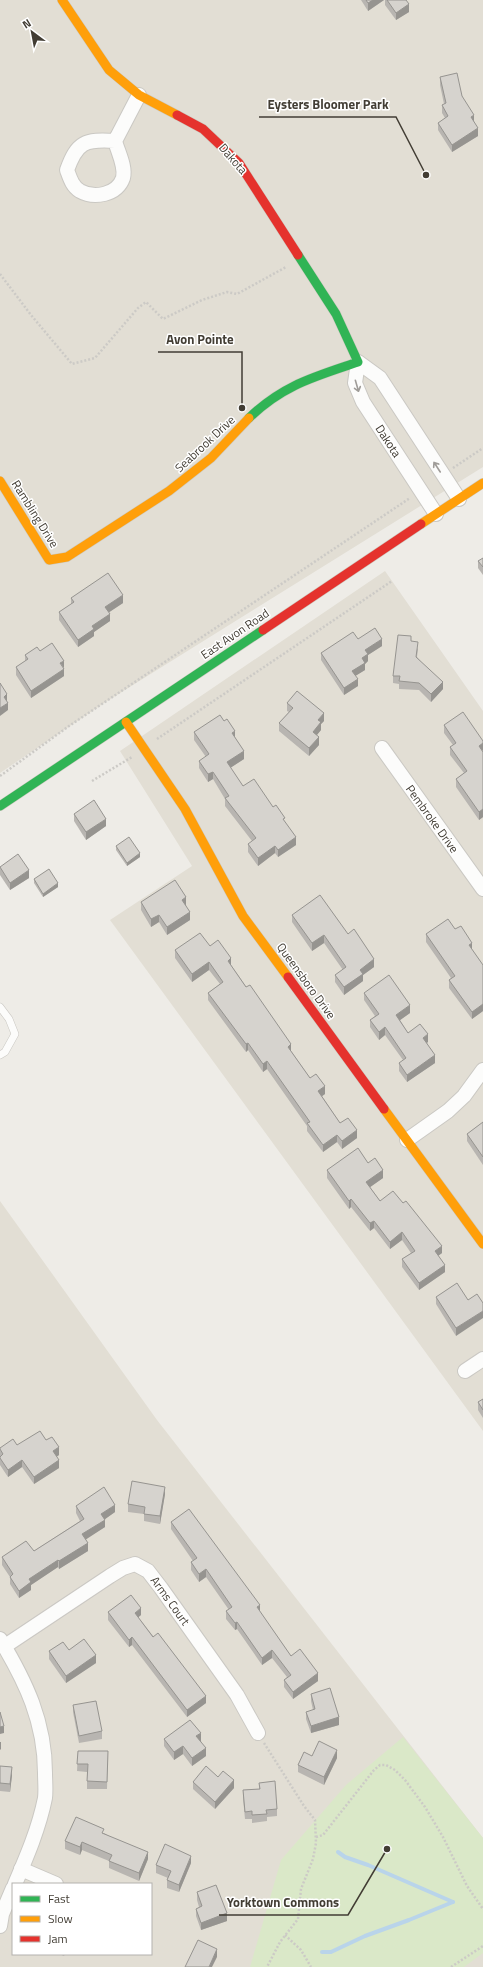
<svg xmlns="http://www.w3.org/2000/svg" width="483" height="1967" font-family="'Titillium Web',sans-serif">
	<style>
		.residential { fill: #e2ded4; fill-rule: evenodd }
		.green { fill: #dae8c8 }
		.lines { fill: none; stroke-linecap: round; stroke-linejoin: round }
		.stream { stroke: #b9d4ea; stroke-width: 4 }
		.lane-casing { stroke: #cac8c3; stroke-width: 8 }
		.street-casing { stroke: #cac8c3; stroke-width: 16 }
		.fast-casing { stroke: #ccc9bf; stroke-width: 10 }
		.slow-casing { stroke: #ccc9bf; stroke-width: 10 }
		.jam-casing { stroke: #ccc9bf; stroke-width: 10 }
		.path { stroke: #cccac6; stroke-width: 2.5; stroke-dasharray: 2 2; stroke-linecap: butt }
		.lane { stroke: #fcfcfb; stroke-width: 7 }
		.street { stroke: #fcfcfb; stroke-width: 14 }
		.fast { stroke: #30b455; stroke-width: 9 }
		.slow { stroke: #ff9f0a; stroke-width: 9 }
		.jam { stroke: #e5322d; stroke-width: 9 }
		.wall { fill: #b8b5b1 }
		.shaded-wall { fill: #969490 }
		.building { fill: #d6d3ce; stroke: #969490 }
		.oneway { stroke: #9f9c98 }
		.labels { text-anchor: middle; stroke-width: 3; stroke-linejoin: round; paint-order: stroke }
		.street-label { font-size: 12px; fill: #423d34; stroke: #fff }
		.leader { fill: none; stroke: #423d34; stroke-width: 1.5 }
		.callout-dot { fill: #423d34; stroke: #fff; stroke-width: 1.5 }
		.callout-label { font-size: 13px; text-anchor: middle; font-weight: bold; fill: #423d34; stroke: #fff; stroke-width: 3; stroke-linejoin: round; paint-order: stroke }
	</style>
	<rect width="100%" height="100%" fill="#eeece7"/>
	<g class="residential">
		<path d="M0,0h483v467l-379,236 -104,70z"/>
		<path d="M385,571l98,140v720l-373,-511 82,-54 -72,-115z"/>
		<path d="M0,1201l157,219 326,418v129h-483zM13,1884h138v70h-138z"/>
	</g>
	<path class="green" d="M403,1737l80,101v115l-19,14h-214l31,-107 65,-75z"/>
	<g class="lines">
		<g class="stream">
			<path d="M338,1852l7,5 23,8 85,37"/>
			<path d="M322,1952h9l34,-16 44,-16 44,-18"/>
		</g>
		<g class="lane-casing">
			<path id="lane" d="M0,1007l9,12 6,15 -10,18 -5,3"/>
		</g>
		<g class="street-casing">
			<g id="street">
				<path d="M115,141c3,11 11,26 8,37 -6,17 -29,21 -43,13 -8,-5 -10,-13 -13,-21 10,-28 18,-31 48,-29l24,-46"/>
				<path d="M436,514l-73,-112 -8,-19 3,-21 22,16 79,121"/>
				<path d="M382,748l101,141"/>
				<path d="M407,1140l41,-29 16,-15 19,-26"/>
				<path d="M465,1371l18,-12"/>
				<path d="M0,1639c26,43 45,83 45,134 0,8 1,17 0,25 -6,30 -18,58 -30,86"/>
				<path d="M5,1646l105,-70 13,-8 12,-4 13,7 13,17 76,107 21,38"/>
				<path d="M21,1869l35,15"/>
				<path d="M0,1926l2,-12 11,-26"/>
			</g>
		</g>
		<g class="fast-casing">
			<g id="fast">
				<path d="M249,418c34,-33 65,-41 109,-56l-22,-48 -38,-59"/>
				<path d="M0,806l263,-176"/>
			</g>
		</g>
		<g class="slow-casing">
			<g id="slow">
				<path d="M62,0l47,70 30,25 38,20"/>
				<path d="M0,481l49,79 18,-3 102,-66 42,-33 38,-40"/>
				<path d="M421,524l62,-41"/>
				<path d="M126,722l59,87 58,107 45,61"/>
				<path d="M384,1109l99,135"/>
			</g>
		</g>
		<g class="jam-casing">
			<g id="jam">
				<path d="M177,115l26,14 36,34 59,92"/>
				<path d="M263,630l158,-106"/>
				<path d="M288,977l96,132"/>
			</g>
		</g>
		<g class="path">
			<path d="M0,274l31,41 41,49 23,-6 43,-50 8,-6 17,17 39,-19 25,-8 10,2 49,-27"/>
			<path d="M453,468l30,-20"/>
			<path d="M157,739l235,-158"/>
			<path d="M0,776l69,-50 341,-228"/>
			<path d="M92,781l40,-24"/>
			<path d="M264,1743l40,63 11,14 1,23 -3,16 -12,30 -3,30 -18,23 -13,25"/>
			<path d="M316,1837l7,-2 51,-65 6,-5h6l9,5 10,10 20,27 18,30 24,49 16,23"/>
			<path d="M285,1935l16,15 10,17"/>
			<path d="M451,1967l32,-21"/>
		</g>
		<use href="#lane" class="lane"/>
		<use href="#street" class="street"/>
		<use href="#fast" class="fast"/>
		<use href="#slow" class="slow"/>
		<use href="#jam" class="jam"/>
	</g>
	<g class="wall">
		<path d="M361,0h23l-16,11z"/>
		<path d="M385,0h21l3,12 -13,8 -11,-15z"/>
		<path d="M440,77l22,19 12,26 4,14 -26,16 -14,-22v-7l7,-5 -3,-5v-8l2,-1 -4,-19z"/>
		<path d="M483,558v17l-5,-7v-7z"/>
		<path d="M71,598l52,5 -14,9 1,9 -16,11v4l-16,11 -19,-27v-8l12,-7z"/>
		<path d="M358,639l24,7 -14,9v6l-3,3v6l-10,6 3,10 -14,9 -23,-35v-7z"/>
		<path d="M411,641l7,8 -1,8 26,32 -12,13 -12,-12 -20,-1v-5l-6,-1v-7z"/>
		<path d="M40,651l24,17v8l-33,22 -15,-23v-8l9,-6v-6z"/>
		<path d="M287,703l37,18 -3,3v6l-5,5 3,10 -10,11 -30,-25v-8l10,-11 -2,-1z"/>
		<path d="M444,725l39,16v9l-1,1 1,1v65l-4,3 -23,-33v-8l8,-6 -14,-18v-8l3,-2 -9,-12z"/>
		<path d="M194,732l41,5 9,22 -14,9 13,18 30,21 12,15 11,23 -18,12 -3,-4 -17,13 -10,-14v-8l4,-3 -27,-35v-7l-12,-20 -5,3 -9,-14v-7l7,-4 -12,-17z"/>
		<path d="M74,814l32,12 -20,14 -12,-19z"/>
		<path d="M116,846l24,11 -13,9 -11,-16z"/>
		<path d="M0,867l29,11 -19,12 -10,-15z"/>
		<path d="M34,879l24,8 -15,10 -9,-14z"/>
		<path d="M141,902l45,3 4,15 -23,15 -8,-13 -8,5 -10,-17z"/>
		<path d="M292,915l56,19 26,33 -11,8v6l-19,14 -9,-13v-7l8,-5 -19,-27 -12,8 -20,-29z"/>
		<path d="M455,929l17,21 11,15v46l-11,8 -23,-31v-8l2,-2 -25,-36v-8z"/>
		<path d="M210,946l21,19 79,113 15,16 -3,2 18,27 17,15 -15,11 -5,-7 -14,10 -16,-21v-5l-40,-57 -4,3 -15,-22 -2,2 -38,-52v-7l12,-9 -11,-14 -17,12 -17,-24v-8z"/>
		<path d="M364,993l46,20 -10,7 8,13 20,9 -1,1 8,20 -28,19 -8,-11v-8l4,-3 -18,-25 -6,5 -9,-13v-7l5,-4 -11,-16z"/>
		<path d="M483,1122v43l-16,-24v-7z"/>
		<path d="M368,1163l15,15 -13,9 10,14 62,52 -4,3 7,16 -26,18 -17,-23v-8l9,-6 -9,-13 -12,9 -16,-21 -4,3 -19,-24 -2,2 -22,-31v-8z"/>
		<path d="M436,1297l32,3 -12,36 -20,-32z"/>
		<path d="M483,1399v19l-5,-8v-8z"/>
		<path d="M46,1440l13,15 -3,2 3,11 -25,16 -12,-17 -14,10 -8,-12v-17z"/>
		<path d="M165,1494l-5,30 -16,-3v-7l-16,-2v-8z"/>
		<path d="M76,1506l39,6 -10,7v8l-20,12 3,12 -29,18 -1,-2 -27,18v5l-12,8 -9,-14v-7l-8,-12v-8l32,-6 46,-30 -4,-8z"/>
		<path d="M171,1522l89,90 31,44 27,25 -25,18 -9,-12v-7l3,-3 -15,-19 -10,7 -25,-36 -2,1 -9,-11v-8l3,-1 -23,-33 -7,5 -8,-12v-8l2,-1 -22,-32z"/>
		<path d="M108,1612l33,3 -3,2 68,86 -19,14 -55,-72 -3,2 -21,-27z"/>
		<path d="M69,1650l27,13 -30,20 -17,-24v-8z"/>
		<path d="M311,1694l28,31 -28,8 -5,-14v-7l7,-2 -2,-9z"/>
		<path d="M73,1705l29,26v8l-23,4 -6,-31z"/>
		<path d="M164,1739l37,2 5,15 -14,10 -9,-12 -9,6 -10,-14z"/>
		<path d="M78,1751h30l-1,38h-20v-17l-10,-1z"/>
		<path d="M312,1756l25,2 -13,27 -26,-13v-7z"/>
		<path d="M0,1766l12,9 -2,17 -10,-1z"/>
		<path d="M218,1777l16,11 -19,21 -22,-20v-7z"/>
		<path d="M259,1783l18,26v7l-10,1v4l-15,2v-4h-7l-2,-21v-8l16,-1z"/>
		<path d="M104,1833l44,26 -9,22 -30,-13v-7l-27,-11 -2,5 -15,-6v-8z"/>
		<path d="M191,1863l-12,29 -12,-4v-8l1,-2 -12,-5v-8z"/>
		<path d="M197,1892l30,29 -26,9 -5,-14v-7l3,-2 -2,-7z"/>
		<path d="M59,1954h6l-1,2z"/>
	</g>
	<g class="shaded-wall">
		<path d="M373,0h11l-16,11v-8z"/>
		<path d="M409,4v8l-13,8v-7z"/>
		<path d="M474,115v7l-3,3v-8z"/>
		<path d="M478,128v8l-26,16v-7z"/>
		<path d="M123,595v8l-18,12v-8z"/>
		<path d="M110,614v7l-16,11v4l-16,11v-7l14,-14z"/>
		<path d="M382,639v7l-14,9v6l-3,3v6l-13,8v-7l10,-13 3,-8z"/>
		<path d="M64,661v7l-4,-5z"/>
		<path d="M64,669v7l-33,22v-7z"/>
		<path d="M358,679v7l-14,9v-7z"/>
		<path d="M443,682v7l-12,13v-8z"/>
		<path d="M7,694v8l-3,-5z"/>
		<path d="M8,703v7l-8,6v-8z"/>
		<path d="M324,713v8l-3,3v6l-8,10v-8l5,-12z"/>
		<path d="M235,731v8l-3,-6z"/>
		<path d="M319,737v8l-10,11v-8z"/>
		<path d="M483,743v7l-4,4v-8z"/>
		<path d="M244,751v8l-17,11v-8z"/>
		<path d="M213,772v7l-5,3v-8z"/>
		<path d="M483,809v8l-4,3v-8z"/>
		<path d="M106,819v7l-20,14v-8z"/>
		<path d="M296,837v8l-18,12v-7z"/>
		<path d="M275,846v7l-17,13v-8z"/>
		<path d="M140,853v4l-13,9v-3z"/>
		<path d="M29,870v8l-19,12v-7z"/>
		<path d="M58,883v4l-15,10v-3z"/>
		<path d="M186,897v8l-4,2v-7z"/>
		<path d="M190,912v8l-23,15v-8z"/>
		<path d="M159,915v7l-8,5v-8z"/>
		<path d="M324,935v8l-12,8v-8z"/>
		<path d="M472,943v7l-3,-5z"/>
		<path d="M231,958v8l-3,-5z"/>
		<path d="M374,959v8l-11,8v6l-19,14v-8l16,-17z"/>
		<path d="M209,962v8l-17,12v-8z"/>
		<path d="M483,1004v7l-11,8v-7z"/>
		<path d="M410,1005v8l-14,10v-8z"/>
		<path d="M385,1027v8l-6,5v-8z"/>
		<path d="M428,1034v8l-5,3v-7z"/>
		<path d="M248,1043v7l-2,2v-8z"/>
		<path d="M291,1044v8l-3,-5z"/>
		<path d="M435,1055v8l-28,19v-7z"/>
		<path d="M267,1061v8l-4,3v-8z"/>
		<path d="M325,1086v8l-7,5v-8z"/>
		<path d="M357,1130v8l-15,11v-8z"/>
		<path d="M337,1135v7l-14,10v-7z"/>
		<path d="M383,1170v8l-17,12v-8z"/>
		<path d="M351,1199v8l-2,2v-8z"/>
		<path d="M374,1221v7l-4,3v-8z"/>
		<path d="M402,1232v8l-12,9v-7z"/>
		<path d="M442,1246v7l-7,5v-7z"/>
		<path d="M445,1265v7l-26,18v-7z"/>
		<path d="M483,1311v7l-27,18v-8z"/>
		<path d="M59,1447v8l-6,4v-8z"/>
		<path d="M22,1460v7l-14,10v-7z"/>
		<path d="M59,1460v8l-25,16v-7z"/>
		<path d="M165,1487v7l-5,30v-8z"/>
		<path d="M115,1505v7l-14,10v-8z"/>
		<path d="M105,1520v7l-23,15v-8z"/>
		<path d="M88,1543v8l-29,18v-8z"/>
		<path d="M58,1560v7l-27,18v5l-12,8v-7l10,-12z"/>
		<path d="M206,1569v8l-7,5v-8z"/>
		<path d="M260,1605v7l-3,-5z"/>
		<path d="M141,1608v7l-6,5v-7z"/>
		<path d="M237,1622v7l-2,1v-7z"/>
		<path d="M132,1637v8l-3,2v-7z"/>
		<path d="M272,1650v8l-10,7v-7z"/>
		<path d="M96,1655v8l-30,20v-7z"/>
		<path d="M318,1673v8l-25,18v-7z"/>
		<path d="M206,1696v7l-19,14v-7z"/>
		<path d="M339,1717v8l-28,8v-7z"/>
		<path d="M4,1726v7l-4,1v-7z"/>
		<path d="M201,1733v8l-5,3v-8z"/>
		<path d="M0,1742h1v7l-1,1z"/>
		<path d="M183,1746v8l-9,6v-8z"/>
		<path d="M206,1748v8l-14,10v-8z"/>
		<path d="M337,1750v8l-13,27v-8z"/>
		<path d="M12,1767v8l-2,17v-8z"/>
		<path d="M234,1780v8l-19,21v-7z"/>
		<path d="M82,1842v8l-2,5v-8z"/>
		<path d="M148,1852v7l-9,22v-8z"/>
		<path d="M191,1856v7l-12,29v-7z"/>
		<path d="M227,1913v8l-26,9v-7z"/>
		<path d="M217,1949v8l-5,10h-3z"/>
	</g>
	<g class="building">
		<path d="M366,0h7l-5,3z"/>
		<path d="M387,0h19l3,4 -13,9z"/>
		<path d="M457,73l5,23 12,19 -3,2 7,11 -26,17 -14,-22 10,-7 -6,-11 4,-2 -6,-26z"/>
		<path d="M483,558v9l-5,-6z"/>
		<path d="M108,573l15,22 -18,12 5,7 -18,12 2,3 -16,11 -19,-28 15,-10 -3,-4z"/>
		<path d="M375,628l7,11 -17,11 3,4 -6,4 3,5 -13,8 6,8 -14,9 -23,-35 32,-21 5,7z"/>
		<path d="M398,635l13,1v5l7,1 -2,15 27,25 -12,12 -12,-11 -20,-2 1,-5h-7z"/>
		<path d="M52,643l12,18 -4,2 4,6 -33,22 -15,-24 12,-8 -3,-4 12,-8 3,4z"/>
		<path d="M0,683l7,11 -3,3 4,6 -8,5z"/>
		<path d="M297,691l27,22 -6,7 3,2 -8,10 6,5 -10,11 -30,-25 14,-15 -6,-5z"/>
		<path d="M463,712l20,29v2l-4,3 4,6v57l-4,3 -23,-33 11,-8 -17,-24 6,-4 -12,-18z"/>
		<path d="M220,715l4,6 3,-2 8,12 -3,2 12,18 -17,11 16,24 11,-7 19,28 3,-2 9,13 -2,1 13,18 -18,13 -3,-4 -17,12 -10,-14 8,-6 -31,-40 4,-2 -16,-24 -5,2 -9,-13 10,-7 -15,-22z"/>
		<path d="M94,800l12,19 -20,13 -12,-18z"/>
		<path d="M129,837l11,16 -13,10 -11,-17z"/>
		<path d="M18,854l11,16 -19,13 -10,-16z"/>
		<path d="M49,869l9,14 -15,11 -9,-15z"/>
		<path d="M175,880l11,17 -4,3 8,12 -23,15 -8,-12 -8,4 -10,-17z"/>
		<path d="M320,895l28,39 6,-5 20,30 -14,11 3,4 -19,13 -9,-12 11,-8 -22,-32 -12,8 -20,-28z"/>
		<path d="M448,919l7,10 6,-3 11,17 -3,2 14,20v39l-11,8 -23,-32 6,-4 -29,-42z"/>
		<path d="M200,933l10,13 8,-6 13,18 -3,3 18,26 4,-2 41,59 -3,3 22,31 6,-4 9,12 -7,5 22,32 8,-5 9,12 -15,11 -5,-6 -14,10 -16,-22 3,-1 -43,-61 -4,3 -15,-21 -2,1 -38,-51 15,-11 -14,-20 -17,12 -17,-24z"/>
		<path d="M389,975l21,30 -14,10 12,18 12,-9 8,10 -5,4 12,17 -28,20 -8,-12 7,-5 -21,-31 -6,5 -9,-12 9,-6 -15,-21z"/>
		<path d="M483,1122v35l-16,-23z"/>
		<path d="M358,1148l10,15 7,-5 8,12 -17,12 14,19 13,-10 10,12 3,-2 36,45 -7,5 10,14 -26,18 -17,-24 13,-8 -13,-19 -12,10 -16,-21 -4,2 -19,-24 -2,2 -22,-31z"/>
		<path d="M457,1283l11,17 9,-6 6,9v8l-27,17 -20,-31z"/>
		<path d="M483,1399v11l-5,-8z"/>
		<path d="M40,1431l6,9 6,-3 7,10 -6,4 6,9 -25,17 -12,-17 -14,10 -8,-12v-1l3,-3 -3,-5v-1l13,-9 4,6z"/>
		<path d="M132,1481l33,6 -5,29 -16,-2 1,-7 -17,-3z"/>
		<path d="M104,1487l11,18 -14,9 4,6 -23,14 6,9 -29,18 -1,-1 -29,19 2,3 -12,9 -9,-14 3,-3 -11,-17 24,-16 8,10 50,-32 -8,-13z"/>
		<path d="M189,1509l71,96 -3,2 34,49 9,-7 18,24 -25,19 -9,-12 7,-5 -19,-25 -10,8 -25,-36 -2,1 -9,-12 6,-4 -26,-38 -7,5 -8,-12 6,-4 -26,-36z"/>
		<path d="M131,1595l10,13 -6,5 18,24 5,-4 48,63 -19,14 -55,-73 -3,3 -21,-28z"/>
		<path d="M84,1639l12,16 -30,21 -17,-25 14,-9 6,8z"/>
		<path d="M330,1688l9,29 -28,9 -5,-14 9,-3 -4,-15z"/>
		<path d="M96,1701l6,30 -23,5 -6,-31z"/>
		<path d="M0,1712l4,14 -4,1z"/>
		<path d="M190,1720l11,13 -5,3 10,12 -14,10 -9,-12 -9,6 -10,-13z"/>
		<path d="M319,1741l18,9 -13,27 -26,-12 6,-13 8,4z"/>
		<path d="M78,1751h30l-1,31 -20,-1 1,-17h-11z"/>
		<path d="M0,1766l12,1 -2,17 -10,-1z"/>
		<path d="M206,1766l12,11 5,-6 11,9 -19,22 -22,-20z"/>
		<path d="M275,1781l2,28 -11,1 1,4 -15,1v-4l-7,1 -2,-22 17,-1 -1,-6z"/>
		<path d="M76,1817l28,12 -2,4 46,19 -9,21 -30,-12 3,-6 -30,-13 -2,5 -15,-6z"/>
		<path d="M165,1844l26,12 -12,29 -12,-5 4,-9 -15,-6z"/>
		<path d="M216,1885l11,28 -26,10 -5,-14 6,-3 -5,-14z"/>
		<path d="M198,1940l19,9 -8,18h-24z"/>
	</g>
	<defs><path id="oneway-shaft" d="M-6 0H5M1.5-3L5.5 0L1.5 3" fill="none" stroke-width="1.6" stroke-linecap="round" stroke-linejoin="round"/></defs>
	<g class="oneway">
		<use href="#oneway-shaft" transform="translate(357 386) rotate(74)"/>
		<use href="#oneway-shaft" transform="translate(437 467) rotate(-123)"/>
	</g>
	<g class="labels">
		<g class="street-label">
			<text transform="translate(233 159) rotate(49)" y="4">Dakota</text>
			<text transform="translate(388 441) rotate(57)" y="4">Dakota</text>
			<text transform="translate(205 444) rotate(-43)" y="4">Seabrook Drive</text>
			<text transform="translate(35 514) rotate(58)" y="4">Rambling Drive</text>
			<text transform="translate(235 634) rotate(-34)" y="4">East Avon Road</text>
			<text transform="translate(432 819) rotate(54)" y="4">Pembroke Drive</text>
			<text transform="translate(306 981) rotate(54)" y="4">Queensboro Drive</text>
			<text transform="translate(170 1601) rotate(54)" y="4">Arms Court</text>
		</g>
	</g>
	<path class="leader" d="M426 175L396 117H259M242 408L242 352H158M387 1849L348 1915H219"/>
	<g class="callout-dot">
		<circle cx="426" cy="175" r="4"/>
		<circle cx="242" cy="408" r="4"/>
		<circle cx="387" cy="1849" r="4"/>
	</g>
	<g class="callout-label">
		<text x="328" y="109">Eysters Bloomer Park</text>
		<text x="200" y="344">Avon Pointe</text>
		<text x="283" y="1907">Yorktown Commons</text>
	</g>
	<rect x="12" y="1883" width="140" height="72" fill="#ffffff" stroke="#b3b1ae"/>
	<rect x="20" y="1896" width="20" height="6" fill="#30b455" stroke="#b3b1ae"/>
	<text x="48" y="1903" font-size="12" fill="#423d34">Fast</text>
	<rect x="20" y="1916" width="20" height="6" fill="#ff9f0a" stroke="#b3b1ae"/>
	<text x="48" y="1923" font-size="12" fill="#423d34">Slow</text>
	<rect x="20" y="1936" width="20" height="6" fill="#e5322d" stroke="#b3b1ae"/>
	<text x="48" y="1943" font-size="12" fill="#423d34">Jam</text>
	<g transform="translate(32 32) rotate(328)" stroke="#ffffff" stroke-width="3" paint-order="stroke">
	<path d="M0-3L7 15L0 10L-7 15Z" fill="#423d34"/>
	<text y="-6" font-size="11" font-weight="bold" text-anchor="middle" fill="#423d34">N</text>
	</g>
</svg>
